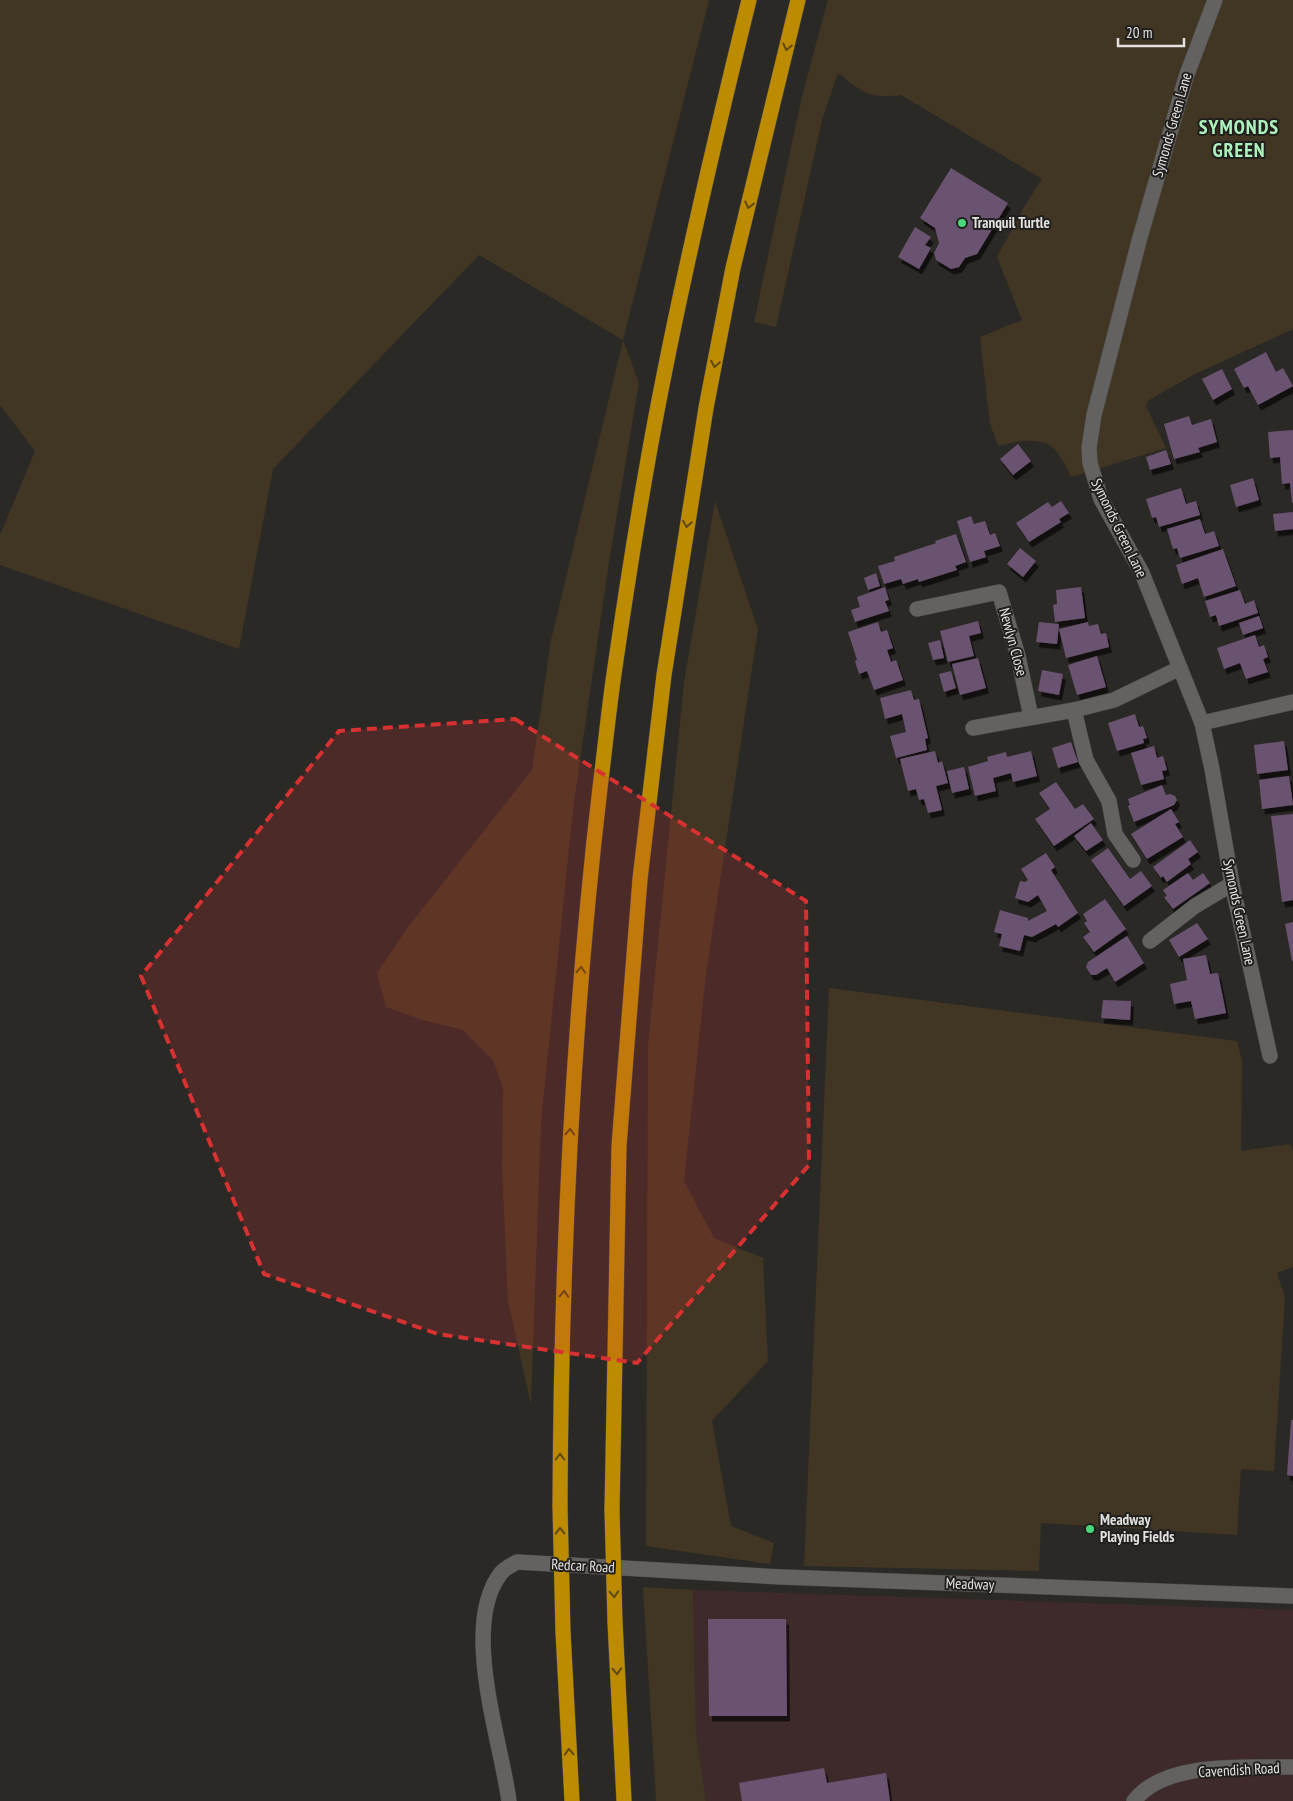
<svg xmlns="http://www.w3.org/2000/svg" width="1293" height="1801" font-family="'PT Sans Narrow',sans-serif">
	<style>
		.industrial { fill: #3e2a2b }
		.green { fill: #413623 }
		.building { fill: #6b526f; filter: url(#shadow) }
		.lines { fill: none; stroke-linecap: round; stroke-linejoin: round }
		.minor-casing { stroke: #494745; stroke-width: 16 }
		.motorway-casing { stroke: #494745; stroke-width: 16 }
		.minor { stroke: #646260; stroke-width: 15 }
		.motorway { stroke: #bc8b00; stroke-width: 15 }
		.motorway-bridge-casing { stroke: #494745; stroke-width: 16; stroke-linecap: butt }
		.motorway-bridge { stroke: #bc8b00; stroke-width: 15 }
		.oneway { stroke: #5e4a11 }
		.marked { fill: #d73131; fill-opacity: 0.2; stroke: #d73131; stroke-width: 4; stroke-dasharray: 10 6; stroke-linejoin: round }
		.poi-dot { fill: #48d779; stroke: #201f1d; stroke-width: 2 }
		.labels { text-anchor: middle; stroke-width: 4; stroke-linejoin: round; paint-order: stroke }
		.street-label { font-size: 15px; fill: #e2e1df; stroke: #201f1d }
		.poi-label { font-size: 15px; font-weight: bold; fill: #e2e1df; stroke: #201f1d; text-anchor: start }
		.district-label { font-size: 20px; font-weight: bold; letter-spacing: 1px; fill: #adf2bc; stroke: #201f1d }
	</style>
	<defs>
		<filter id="shadow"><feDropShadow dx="3" dy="5.5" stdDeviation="0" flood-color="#0009"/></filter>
	</defs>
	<rect width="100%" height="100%" fill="#2a2926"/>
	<path class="industrial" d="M693,1590l600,20v191h-587l-10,-69z"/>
	<g class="green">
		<path d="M0,0h709l-86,340 16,43 -30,179 -36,247 -32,314 -10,282 -23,-104 -6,-133 1,-80 -10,-28 -30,-30 -40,-10 -37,-13 -9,-34 31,-46 124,-157 19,-130 72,-300 -144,-85 -206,214 -34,180 -239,-84v-30l35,-84 -35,-46z"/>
		<path d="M828,0h465v329l-98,45 -46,26 -3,6 20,42 -95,29c-5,-10 -10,-23 -19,-30 -14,-11 -39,-5 -54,-1l-8,-22 -10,-87 42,-17 -25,-63 27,-50 18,-28 -141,-84c-33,4 -38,-3 -63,-22l-16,47 -46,207 -22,-5 48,-226z"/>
		<path d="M715,501l43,128 -52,345 -22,207 30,57 49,20 5,103 -56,60 19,105 43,17 -4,21 -124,-18 2,-500 36,-364z"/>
		<path d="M829,988l408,53 5,20 -1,90 49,-7 3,7v116l-16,6 8,24 -11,174 -33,-2 -4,66 -196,-12 -2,48 -235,-5z"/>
		<path d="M643,1587l50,3 3,142 10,69h-50z"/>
	</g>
	<g class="building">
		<path d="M951,168l57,35 -31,51 -12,4 -6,9 -8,2 -15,-9 -2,-7 5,-10 -4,-15 -15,-10z"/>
		<path d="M915,227l16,10 -6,8 6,3 -12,21 -21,-12z"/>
		<path d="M1266,352l10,20 7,-4 10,18 -35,19 -10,-19 -4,2 -10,-19z"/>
		<path d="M1222,369l10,20 -19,11 -11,-21z"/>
		<path d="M1189,416l3,9 19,-6 6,23 -19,6 2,4 -26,7 -10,-35z"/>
		<path d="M1293,430v73h-1l-2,-20 -8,1 -2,-27 -10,1 -2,-26z"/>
		<path d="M1018,444l13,17 -18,14 -13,-16z"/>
		<path d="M1166,450l5,14 -21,6 -4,-13z"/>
		<path d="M1253,478l6,22 -23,7 -6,-22z"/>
		<path d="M1181,488l5,16 10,-3 4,14 -41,12 -3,-10 -4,1 -6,-19z"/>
		<path d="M1061,501l8,12 -10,6 2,3 -32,20 -13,-19 32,-21 4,5z"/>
		<path d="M1293,512v17l-18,2 -2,-17z"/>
		<path d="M971,516l3,8 11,-3 5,14 5,-2 5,13 -16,5 2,6 -16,5 -13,-41z"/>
		<path d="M1200,519l5,15 9,-3 5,15 -39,12 -3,-10 -4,1 -6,-20z"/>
		<path d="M956,534l10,28 -11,4 2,4 -38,12 -1,-3 -15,5 -2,-5 -17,5 -6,-18 17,-5 -1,-4 42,-14 -1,-2z"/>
		<path d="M1020,548l16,13 -13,16 -16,-13z"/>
		<path d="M1223,549l13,37 -32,11 -6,-19 -16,6 -6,-19z"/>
		<path d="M876,573l4,13 -12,4 -4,-12z"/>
		<path d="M885,587l4,13 -4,1 4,10 -34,11 -4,-12 9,-3 -3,-10z"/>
		<path d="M1081,587l4,31 -30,4 -2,-17 4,-1 -1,-14z"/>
		<path d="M1240,590l5,14 9,-4 4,13 -39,13 -3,-11 -6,2 -5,-16z"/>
		<path d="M1259,616l4,12 -20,7 -4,-12z"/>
		<path d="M978,621l3,12 -12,3 5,20 -26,6 -8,-31z"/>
		<path d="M878,622l3,10 6,-2 6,18 -6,2 4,12 5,-2 7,20 -29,10 -7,-19 -8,3 -4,-13 2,-1 -9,-28z"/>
		<path d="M1039,622l20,2 -2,20 -21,-2z"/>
		<path d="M1088,622l1,4 9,-2 3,10 5,-1 3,14 -43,11 -7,-29z"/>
		<path d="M1255,635l4,12 5,-2 4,12 -5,2 5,13 -22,7 -6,-16 -16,6 -7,-21z"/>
		<path d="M940,640l4,18 -11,2 -5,-17z"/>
		<path d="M1097,656l9,31 -29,8 -9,-30z"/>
		<path d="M978,658l8,30 -26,7 -8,-31z"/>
		<path d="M1042,670l21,4 -4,21 -21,-4z"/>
		<path d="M951,671l5,17 -12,4 -5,-18z"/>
		<path d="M911,690l3,10 5,-1 9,39 -3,1 2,11 -31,8 -6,-22 16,-4 -4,-18 -17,5 -5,-21z"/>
		<path d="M1135,714l4,13 4,-1 4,12 -4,1 1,4 -27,8 -9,-28z"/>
		<path d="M1284,741l4,29 -31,4 -3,-29z"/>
		<path d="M1071,742l7,20 -20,6 -6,-20z"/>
		<path d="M1154,746l3,12 6,-2 4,14 -5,1 2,8 -23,6 -10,-32z"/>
		<path d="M935,751l3,12 4,-2 6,22 -12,3 6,24 -14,3 -4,-14 -5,1 -3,-11 -8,2 -8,-32z"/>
		<path d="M1031,751l6,25 -24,6 -2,-9 -18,5 3,13 -21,5 -7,-29 20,-6 -1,-4 19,-5 1,5z"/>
		<path d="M964,767l5,22 -17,4 -5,-22z"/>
		<path d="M1289,776l4,29 -31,4 -3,-29z"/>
		<path d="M1056,782l19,27 8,-5 11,15 -40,27 -19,-27 15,-10 -11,-16z"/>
		<path d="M1162,785l4,10 4,-1 5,2 2,4 -3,5 -40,17 -6,-16 2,-1 -2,-6z"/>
		<path d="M1171,809l8,13 -4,2 8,13 -36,22 -16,-25z"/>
		<path d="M1293,814v86l-11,2 -11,-86z"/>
		<path d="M1091,823l12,17 -17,11 -12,-15z"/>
		<path d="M1190,840l8,12 -10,7 3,5 -24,18 -4,-6 -2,2 -8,-11z"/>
		<path d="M1108,848l22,31 11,-8 11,15 -28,20 -33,-46z"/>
		<path d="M1046,853l9,14 -4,3 27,43 -20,14 -2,-3 -24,13 -8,-2 -4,16 -21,-5 3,-12 -8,-2 6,-22 28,8v3l19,-10 -9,-16 -10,7 -13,-4 5,-17 5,1 3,-2 -7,-11z"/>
		<path d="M1188,873l5,7 10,-7 7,10 -37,26 -9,-12 3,-1 -4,-6z"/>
		<path d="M1105,899l21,30 -32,23 -11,-15 7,-5 -6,-9 3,-2 -4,-7z"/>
		<path d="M1293,922v39h-1l-7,-37z"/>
		<path d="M1197,923l11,16 -29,18 -10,-17z"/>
		<path d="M1127,936l17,27 -29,19 -8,-14 -11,7h-5l-5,-8 2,-5z"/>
		<path d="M1206,955l4,19 8,-1 8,40 -31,6 -4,-18 -17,3 -4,-20 17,-4 -4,-21z"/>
		<path d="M1103,1000l28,1 -1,19 -29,-2z"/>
		<path d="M1291,1420h2v56l-6,-1z"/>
		<path d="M708,1619h78l1,97h-78z"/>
		<path d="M824,1768l3,15 59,-10 4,28h-148l-3,-18z"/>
	</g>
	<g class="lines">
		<g class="minor-casing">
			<g id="minor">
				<path d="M1215,0l-29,77 -47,164 -45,174 -5,33 1,15 11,36 41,74 60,150 10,46 20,115 38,172"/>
				<path d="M917,609l82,-17 19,64 13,61"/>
				<path d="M1074,710l12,50 23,41 6,33 18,26"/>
				<path d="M1202,723l91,-21"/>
				<path d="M973,728l101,-18 40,-10 66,-32"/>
				<path d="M1150,941l45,-35 37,-22"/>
				<path d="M509,1801c-8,-61 -49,-176 -8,-228 4,-5 11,-8 16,-11l264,15 512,19"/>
				<path d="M1134,1801c31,-41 113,-33 159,-34"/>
			</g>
		</g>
		<g class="motorway-casing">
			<g id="motorway">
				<path d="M560,1506c1,-240 12,-480 40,-718 5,-40 9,-81 15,-121 14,-96 29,-192 48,-287 25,-127 55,-254 86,-380"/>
				<path d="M612,1510l7,-364 21,-267 24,-204 42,-267 27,-140 65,-268"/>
				<path d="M615,1622l9,179"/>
				<path d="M563,1632l9,169"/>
			</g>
		</g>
		<use href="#minor" class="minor"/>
		<use href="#motorway" class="motorway"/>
		<g class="motorway-bridge-casing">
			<g id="motorway-bridge">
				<path d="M560,1506l3,126"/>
				<path d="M612,1510l3,112"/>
			</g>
		</g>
		<use href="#motorway-bridge" class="motorway-bridge"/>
	</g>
	<defs><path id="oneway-chevron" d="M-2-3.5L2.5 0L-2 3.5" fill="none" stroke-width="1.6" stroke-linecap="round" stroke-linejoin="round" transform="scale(1.25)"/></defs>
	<g class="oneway">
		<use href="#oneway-chevron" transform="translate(787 47) rotate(103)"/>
		<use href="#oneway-chevron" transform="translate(749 205) rotate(104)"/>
		<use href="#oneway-chevron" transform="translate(715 364) rotate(101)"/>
		<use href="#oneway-chevron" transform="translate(687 524) rotate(99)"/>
		<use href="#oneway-chevron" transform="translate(581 970) rotate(-86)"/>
		<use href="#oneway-chevron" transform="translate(570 1132) rotate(-87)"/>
		<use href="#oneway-chevron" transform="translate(564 1294) rotate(-88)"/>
		<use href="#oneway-chevron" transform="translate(560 1457) rotate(-90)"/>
		<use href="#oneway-chevron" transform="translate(560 1531) rotate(-91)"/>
		<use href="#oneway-chevron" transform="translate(614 1594) rotate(88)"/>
		<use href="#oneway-chevron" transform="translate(617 1671) rotate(87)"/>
		<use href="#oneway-chevron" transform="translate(569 1752) rotate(-93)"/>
	</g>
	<path class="marked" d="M515,719l291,182 3,264 -172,198 -199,-29 -174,-60 -123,-298 198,-245z"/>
	<g class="poi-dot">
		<circle cx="962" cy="223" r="5"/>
		<circle cx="1090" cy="1529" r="5"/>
	</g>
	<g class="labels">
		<g class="street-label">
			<text transform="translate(1172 125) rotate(-74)" y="5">Symonds Green Lane</text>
			<text transform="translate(1119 528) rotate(64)" y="5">Symonds Green Lane</text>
			<text transform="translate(1013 642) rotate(75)" y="5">Newlyn Close</text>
			<text transform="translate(1239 912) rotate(78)" y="5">Symonds Green Lane</text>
			<text transform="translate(583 1566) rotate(3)" y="5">Redcar Road</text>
			<text transform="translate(970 1584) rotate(2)" y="5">Meadway</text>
			<text transform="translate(1239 1770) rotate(-3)" y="5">Cavendish Road</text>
		</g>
		<g class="poi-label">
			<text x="972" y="228">Tranquil Turtle</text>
			<text x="1100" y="1525">Meadway<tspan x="1100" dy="17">Playing Fields</tspan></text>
		</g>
		<g class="district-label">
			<text x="1239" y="134">SYMONDS<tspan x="1239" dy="23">GREEN</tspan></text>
		</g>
	</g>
	<path d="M1118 38v8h66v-8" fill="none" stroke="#e2e1df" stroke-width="2.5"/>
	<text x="1126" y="38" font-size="15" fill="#e2e1df" stroke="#201f1d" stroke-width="4" paint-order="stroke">20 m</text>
</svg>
